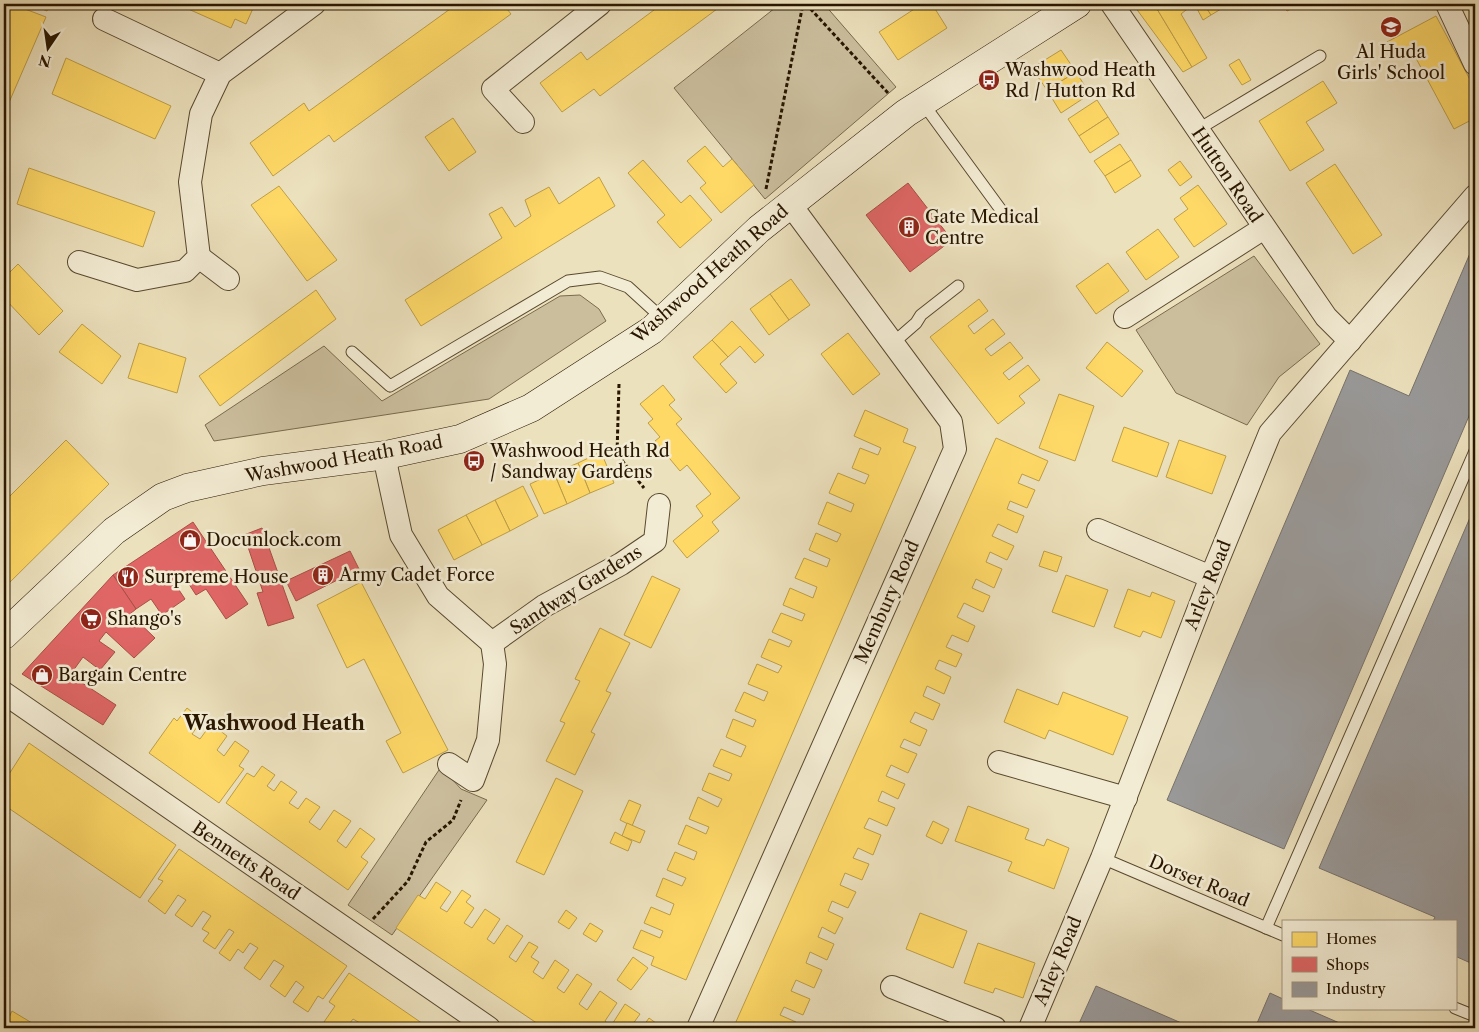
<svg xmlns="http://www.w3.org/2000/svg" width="1479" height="1032" font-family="'Libre Caslon Text',serif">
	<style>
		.green { fill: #cbbe9d; stroke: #7a6a4e }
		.homes { fill: #ffd966; stroke: #be9e47 }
		.shops { fill: #e06666; stroke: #a94e47 }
		.industry { fill: #999; stroke: #77726b }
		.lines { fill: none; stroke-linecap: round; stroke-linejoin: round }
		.lane-casing { stroke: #59492f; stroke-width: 13 }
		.street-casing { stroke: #59492f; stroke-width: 24 }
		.secondary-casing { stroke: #281600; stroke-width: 29 }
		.path { stroke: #281600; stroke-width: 3; stroke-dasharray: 4 2.5; stroke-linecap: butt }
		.lane { stroke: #f3ecd4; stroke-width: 11 }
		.street { stroke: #f3ecd4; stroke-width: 22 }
		.secondary { stroke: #f3ecd4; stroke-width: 28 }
		.labels { text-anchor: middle; stroke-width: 5; stroke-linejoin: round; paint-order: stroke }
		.poi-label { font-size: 18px; fill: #281600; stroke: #f3ecd4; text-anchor: start }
		.street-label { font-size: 18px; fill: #281600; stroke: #f3ecd4 }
		.quarter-label { font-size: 20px; font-weight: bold; fill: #281600; stroke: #f3ecd4 }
	</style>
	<rect width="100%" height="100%" fill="#ece1bd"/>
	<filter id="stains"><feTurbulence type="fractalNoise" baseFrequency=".004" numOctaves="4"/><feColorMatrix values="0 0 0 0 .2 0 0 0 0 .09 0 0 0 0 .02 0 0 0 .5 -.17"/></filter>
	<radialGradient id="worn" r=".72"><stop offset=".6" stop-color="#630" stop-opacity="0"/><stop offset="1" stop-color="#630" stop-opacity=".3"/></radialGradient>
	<g class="green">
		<path d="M780,4h44l72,83 -131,112 -91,-111z"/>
		<path d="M1254,256l66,88 -41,33 -32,48 -71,-32 -40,-63z"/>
		<path d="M580,295l19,14 7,12 -117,78 -275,42 -9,-16 119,-79 58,55 178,-105z"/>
		<path d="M441,767l20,22 26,11 -95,135 -44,-30z"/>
	</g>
	<g class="homes">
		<path d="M4,4h8l34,13 -42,97z"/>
		<path d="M31,4h20l-4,7z"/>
		<path d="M188,4h67l-9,20 -11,-5 -4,9 -45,-20z"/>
		<path d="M457,4h58l-8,5 4,5 -177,128 -5,-7 -56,41 -23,-33 54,-40 5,8z"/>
		<path d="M662,4h58l1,2 -121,90 -6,-7 -32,23 -22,-29 41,-31 6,8z"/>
		<path d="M922,4h10l15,24 -49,32 -19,-28z"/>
		<path d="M1137,4h17l38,63 -9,5 -48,-65z"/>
		<path d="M1154,4h28l4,6 -5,4 26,44 -15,9z"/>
		<path d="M1182,4h22l7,11 -8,5 -8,-15 -9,5z"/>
		<path d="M1204,4h14l3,5 -10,6z"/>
		<path d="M1283,4h10l2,3 -8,4z"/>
		<path d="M1436,16l39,73v29l-21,11 -43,-80 -15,9 -9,-16z"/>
		<path d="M1061,50l15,22 -29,18 -15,-22z"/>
		<path d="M66,58l105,48 -16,33 -103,-45z"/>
		<path d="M1239,59l12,21 -9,5 -13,-20z"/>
		<path d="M1076,72l14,22 -29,19 -14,-23z"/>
		<path d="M1323,81l14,22 -31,19 18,28 -34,21 -31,-50z"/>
		<path d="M1097,100l11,17 -29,19 -11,-17z"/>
		<path d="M1108,117l11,17 -29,19 -11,-17z"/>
		<path d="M453,118l23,34 -27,19 -24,-34z"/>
		<path d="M1120,144l11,16 -26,16 -11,-15z"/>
		<path d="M705,146l18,21 9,-8 22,26 -33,28 -21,-25 6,-5 -19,-22z"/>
		<path d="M643,160l38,43 9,-8 22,25 -32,28 -23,-26 8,-7 -37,-42z"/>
		<path d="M1131,160l10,16 -26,17 -10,-17z"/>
		<path d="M1180,161l12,16 -12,9 -12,-16z"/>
		<path d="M1335,164l47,71 -29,19 -47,-71z"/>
		<path d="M29,168l126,44 -12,35 -126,-43z"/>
		<path d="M599,177l16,29 -194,120 -16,-26 97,-62 -13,-24 13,-7 13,20 16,-11 -6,-16 24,-13 10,17z"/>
		<path d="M1198,185l29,39 -33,23 -20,-28 14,-10 -8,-11z"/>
		<path d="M279,186l58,74 -30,21 -56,-76z"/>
		<path d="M1158,229l21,28 -33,23 -20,-28z"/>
		<path d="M1108,263l21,28 -33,23 -20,-28z"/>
		<path d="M18,264l45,47 -24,24 -35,-37v-20z"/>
		<path d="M791,279l19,26 -21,15 -19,-26z"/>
		<path d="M316,290l20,29 -116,87 -21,-30z"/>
		<path d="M770,294l19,26 -20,15 -19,-26z"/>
		<path d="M979,299l9,12 -20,15 6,8 19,-15 12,15 -20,15 6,7 19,-14 13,16 -20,15 6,7 19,-15 12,15 -21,16 6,7 -27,21 -68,-87z"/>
		<path d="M732,321l32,34 -9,8 -15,-17 -12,11 -16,-17z"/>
		<path d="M82,324l39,32 -19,28 -43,-32z"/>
		<path d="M848,333l32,41 -27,21 -32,-41z"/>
		<path d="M712,340l16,17 -8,7 17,19 -11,10 -33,-36z"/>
		<path d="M1107,342l36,29 -21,26 -36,-29z"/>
		<path d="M139,343l47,15 -9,35 -49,-15z"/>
		<path d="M663,385l12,15 -6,5 13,14 -6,5 64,74 -28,24 7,9 -32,27 -14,-17 30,-25 -7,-10 15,-12 -24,-29 -7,6 -25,-30 5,-4 -12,-14 5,-4 -13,-15z"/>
		<path d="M1059,394l35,12 -19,55 -36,-13z"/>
		<path d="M865,410l43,19 -5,13 13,5 -230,533 -35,-15 3,-8 -21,-9 8,-18 19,8 3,-7 -19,-8 7,-16 19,8 4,-11 -18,-8 7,-18 19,8 4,-8 -19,-8 8,-18 19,8 3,-8 -19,-8 8,-19 20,9 3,-7 -20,-8 9,-22 20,10 4,-8 -20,-9 7,-17 20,8 3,-7 -19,-8 8,-17 20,8 5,-11 -20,-9 7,-18 20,8 3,-7 -21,-9 9,-19 20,9 4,-9 -20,-8 9,-20 21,9 4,-7 -21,-9 8,-18 20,8 3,-6 -20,-9 9,-19 21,8 3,-7 -22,-9 7,-17 23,10 4,-11 -22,-9 9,-20 23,9 3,-8 -21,-9 7,-17 21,9 4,-8 -23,-10 9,-22 24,10 3,-8 -25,-11 9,-20 27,11 4,-9 -17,-7 8,-20 18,7 3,-7 -27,-12z"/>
		<path d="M1124,427l45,16 -12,34 -45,-16z"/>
		<path d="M996,438l52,23 -9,20 -17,-7 -4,9 17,7 -8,18 -17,-7 -3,8 17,7 -7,17 -19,-9 -6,12 22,10 -7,14 -17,-8 -4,10 16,7 -8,19 -18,-9 -4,9 18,8 -7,16 -19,-9 -7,14 18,9 -7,16 -16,-7 -6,12 16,7 -6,13 -17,-7 -4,9 16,8 -7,17 -17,-8 -4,10 17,8 -7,16 -18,-8 -5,10 17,8 -7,16 -16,-7 -4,8 17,7 -9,19 -17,-8 -5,11 19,8 -7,15 -16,-8 -4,10 17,7 -8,18 -18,-8 -5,10 17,7 -8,20 -15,-7 -5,10 16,6 -7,16 -17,-7 -5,12 16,7 -8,16 -16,-7 -4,10 15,7 -8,16 -13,-7 -4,10 16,7 -7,16 -17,-8 -4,11 16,7 -8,18 -18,-8 -5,11 19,8 -7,16 -19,-8 -4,8 16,7 -2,6h-50l-9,-4z"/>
		<path d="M66,440l43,44 -105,104v-86z"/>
		<path d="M1179,440l47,16 -14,38 -46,-17z"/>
		<path d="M601,452l13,31 -24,10 -12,-30z"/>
		<path d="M578,463l12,30 -23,11 -13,-31z"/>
		<path d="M554,473l13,31 -23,10 -14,-30z"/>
		<path d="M523,486l15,30 -28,15 -15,-31z"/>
		<path d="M495,500l15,31 -28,14 -16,-30z"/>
		<path d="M466,515l16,30 -28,15 -16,-30z"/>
		<path d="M1044,551l18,6 -5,15 -18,-6z"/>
		<path d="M1066,575l42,15 -14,37 -42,-15z"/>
		<path d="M652,576l28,13 -29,59 -27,-13z"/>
		<path d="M361,582l87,168 -45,23 -17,-32 15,-8 -37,-74 -17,9 -30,-63z"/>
		<path d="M1128,589l22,8 2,-5 23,9 -14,37 -18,-7 -3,6 -26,-10z"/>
		<path d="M600,628l30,15 -24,48 5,2 -20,39 4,2 -20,41 -29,-14 19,-38 -5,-2 20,-40 -5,-2z"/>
		<path d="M1017,689l41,16 5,-13 65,25 -15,38 -64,-25 -4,9 -41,-17z"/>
		<path d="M187,708l15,12 -10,14 8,5 11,-15 16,12 -10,14 7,6 11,-15 14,10 -10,15 5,3 -25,34 -70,-50 25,-35 3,3z"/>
		<path d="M29,743l147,102 -36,53 -136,-93v-23z"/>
		<path d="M262,766l13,9 -8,11 7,5 7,-10 16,11 -8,11 9,6 8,-11 14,9 -11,15 11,8 14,-20 17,11 -14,20 9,7 14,-20 15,11 -14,18 7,5 -20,28 -122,-87 21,-30 7,4z"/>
		<path d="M556,778l27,13 -39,84 -28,-13z"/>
		<path d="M629,800l12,5 -9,21 -12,-6z"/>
		<path d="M968,806l61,23 -4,10 19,7 3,-7 22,9 -15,41 -46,-18 4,-9 -57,-21z"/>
		<path d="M933,821l16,8 -7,15 -16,-8z"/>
		<path d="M627,823l18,8 -5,12 -18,-7z"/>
		<path d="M615,832l17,9 -4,10 -18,-8z"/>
		<path d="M179,849l168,117 -24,33 -5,-3 -10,16 -15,-10 11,-15 -8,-6 -11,16 -15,-11 14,-20 -10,-6 -14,20 -16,-12 14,-20 -8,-5 -7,10 -5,-4 -8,12 -11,-8 15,-21 -5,-3 -14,20 -12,-8 6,-8 -7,-4 9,-13 -8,-5 -11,16 -17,-12 11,-15 -8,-5 -13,19 -17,-13 15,-20 -5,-2z"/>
		<path d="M436,882l15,10 -11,16 7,4 15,-22 9,6 -5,6 8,6 -10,15 8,5 13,-19 15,10 -13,20 7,5 13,-19 16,11 -14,21 7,5 13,-20 9,5 -7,10 8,5 -6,10 10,7 12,-19 14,10 -12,18 7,5 13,-19 15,10 -13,20 8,6 13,-19 17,12 -12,18 6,5 14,-22 15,10 -10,14h-86l-148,-100 22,-33 7,4z"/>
		<path d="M566,910l11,8 -8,11 -11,-7z"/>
		<path d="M920,913l47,18 -14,37 -47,-19z"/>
		<path d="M590,923l13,8 -7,11 -13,-8z"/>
		<path d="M978,943l57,20 -12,35 -28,-10 -2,5 -29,-10z"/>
		<path d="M633,957l15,11 -17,22 -14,-10z"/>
		<path d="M349,973l80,55h-73l4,-5 -7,-4 -7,9h-13l-9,-6 11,-16 -6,-4z"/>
		<path d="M12,1011l20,12 -4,5h-24z"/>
		<path d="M649,1018l11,8 -2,2h-16z"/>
	</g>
	<g class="shops">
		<path d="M908,183l44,57 -42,32 -44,-57z"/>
		<path d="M193,522l55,82 -22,15 -20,-30 -10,6 -13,-20 -10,6 12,18 -23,16 -11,-16 -15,10 -23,-34z"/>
		<path d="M262,528l32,90 -26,8 -11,-33 6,-1 -19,-57z"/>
		<path d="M350,551l9,18 -63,32 -10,-20z"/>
		<path d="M113,575l23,34 -6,5 25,24 -21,20 -28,-26 -7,9 16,11 -15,18 -17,-13 -13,18 46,30 -13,20 -81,-51z"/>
	</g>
	<g class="industry">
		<path d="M1474,244l1,158 -191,447 -117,-49 183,-430 59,26z"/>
		<path d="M1475,506v459l-20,-9v-35h-22l2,-4 -116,-49z"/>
		<path d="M1096,986l97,42h-116z"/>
		<path d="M1270,993l13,6v9h22l46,20h-96z"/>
	</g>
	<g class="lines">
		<g class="lane-casing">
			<g id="lane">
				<path d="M922,102l79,108"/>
				<path d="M1197,130l123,-74"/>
				<path d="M893,343l23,-20 5,-8 37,-29"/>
				<path d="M352,352l38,34 178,-105 32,-4 28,10 35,32"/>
				<path d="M1102,858l181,77"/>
				<path d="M1266,928l209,-477"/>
				<path d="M1455,1008l20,8"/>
			</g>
		</g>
		<g class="street-casing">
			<g id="street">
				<path d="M1112,4l214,313 24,24"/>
				<path d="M1447,4l28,60"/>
				<path d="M104,19l116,55"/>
				<path d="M523,122l-30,-33 107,-85"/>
				<path d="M199,257l29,22"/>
				<path d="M79,262l58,18 48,-9 14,-14 -9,-75 11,-68 19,-40 94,-70"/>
				<path d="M1125,317l139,-89"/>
				<path d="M386,455l1,15 14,65 37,61 54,47 52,-37 77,-42 34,-23 4,-36"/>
				<path d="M1098,530l113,47"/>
				<path d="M4,693l485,335"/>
				<path d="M999,762l127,36"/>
				<path d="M449,764l24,16 15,-40 7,-76 -3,-21"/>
				<path d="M892,987l103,41"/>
				<path d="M698,1028l257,-579 -4,-27 -161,-218"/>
				<path d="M1030,1028l72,-170 109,-281 59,-144 205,-237"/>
			</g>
		</g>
		<g class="secondary-casing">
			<path id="secondary" d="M4,635l110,-104 49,-34 24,-9 76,-17 123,-16 74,-16 71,-31 121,-78 107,-101 147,-116 171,-109"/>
		</g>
		<g class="path">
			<path d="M806,4l82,89"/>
			<path d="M766,189l37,-185"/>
			<path d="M619,384l-2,70 27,34"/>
			<path d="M373,919l35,-38 18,-39 27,-22 8,-20"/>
		</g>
		<use href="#lane" class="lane"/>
		<use href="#street" class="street"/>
		<use href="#secondary" class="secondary"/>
	</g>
	<defs>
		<g id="school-disc" transform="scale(1.125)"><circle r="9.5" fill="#8f2418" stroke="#f3ecd4"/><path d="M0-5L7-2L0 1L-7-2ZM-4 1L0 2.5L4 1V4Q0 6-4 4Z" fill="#fff"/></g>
		<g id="bus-disc" transform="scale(1.125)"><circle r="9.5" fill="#8f2418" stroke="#f3ecd4"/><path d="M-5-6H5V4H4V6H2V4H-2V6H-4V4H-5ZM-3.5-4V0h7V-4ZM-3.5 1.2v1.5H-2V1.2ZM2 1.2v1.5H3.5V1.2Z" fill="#fff"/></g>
		<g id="building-disc" transform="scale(1.125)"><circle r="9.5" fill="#8f2418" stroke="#f3ecd4"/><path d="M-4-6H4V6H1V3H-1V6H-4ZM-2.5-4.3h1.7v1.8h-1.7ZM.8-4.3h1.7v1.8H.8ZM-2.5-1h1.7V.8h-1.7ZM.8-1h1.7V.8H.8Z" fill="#fff"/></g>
		<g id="shop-disc" transform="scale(1.125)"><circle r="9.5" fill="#8f2418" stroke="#f3ecd4"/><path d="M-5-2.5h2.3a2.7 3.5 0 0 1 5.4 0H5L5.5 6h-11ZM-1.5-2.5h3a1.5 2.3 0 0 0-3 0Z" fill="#fff"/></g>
		<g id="restaurant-disc" transform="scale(1.125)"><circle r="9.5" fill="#8f2418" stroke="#f3ecd4"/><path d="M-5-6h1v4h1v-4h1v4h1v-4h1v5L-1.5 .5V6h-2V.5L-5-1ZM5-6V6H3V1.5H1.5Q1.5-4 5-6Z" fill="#fff"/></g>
		<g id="supermarket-disc" transform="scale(1.125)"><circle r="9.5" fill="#8f2418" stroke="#f3ecd4"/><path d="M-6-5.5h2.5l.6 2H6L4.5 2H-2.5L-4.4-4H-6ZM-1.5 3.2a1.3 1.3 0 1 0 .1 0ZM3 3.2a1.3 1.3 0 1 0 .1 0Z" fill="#fff"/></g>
	</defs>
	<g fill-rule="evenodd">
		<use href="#school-disc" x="1391" y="27"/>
		<use href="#bus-disc" x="989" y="80"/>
		<use href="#building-disc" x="909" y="227"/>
		<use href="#bus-disc" x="474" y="461"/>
		<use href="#shop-disc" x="190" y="540"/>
		<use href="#building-disc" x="323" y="575"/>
		<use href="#restaurant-disc" x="128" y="577"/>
		<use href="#supermarket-disc" x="91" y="619"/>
		<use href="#shop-disc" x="42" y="675"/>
	</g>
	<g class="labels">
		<g class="poi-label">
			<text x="1391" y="58" text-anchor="middle">Al Huda<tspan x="1391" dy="21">Girls' School</tspan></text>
			<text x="1005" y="76">Washwood Heath<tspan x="1005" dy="21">Rd / Hutton Rd</tspan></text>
			<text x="925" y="223">Gate Medical<tspan x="925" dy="21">Centre</tspan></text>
			<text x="490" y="457">Washwood Heath Rd<tspan x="490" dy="21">/ Sandway Gardens</tspan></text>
			<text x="206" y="546">Docunlock.com</text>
			<text x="339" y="581">Army Cadet Force</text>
			<text x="144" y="583">Surpreme House</text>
			<text x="107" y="625">Shango's</text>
			<text x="58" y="681">Bargain Centre</text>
		</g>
		<g class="street-label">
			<text transform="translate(1227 175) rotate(56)" y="6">Hutton Road</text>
			<text transform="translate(710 274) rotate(-41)" y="6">Washwood Heath Road</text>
			<text transform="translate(344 459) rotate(-10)" y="6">Washwood Heath Road</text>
			<text transform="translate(1208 585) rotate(-68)" y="6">Arley Road</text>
			<text transform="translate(576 590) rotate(-32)" y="6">Sandway Gardens</text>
			<text transform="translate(887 602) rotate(-66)" y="6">Membury Road</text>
			<text transform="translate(246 861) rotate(34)" y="6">Bennetts Road</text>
			<text transform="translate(1199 881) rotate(23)" y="6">Dorset Road</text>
			<text transform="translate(1058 961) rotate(-67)" y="6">Arley Road</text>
		</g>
		<g class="quarter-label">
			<text x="274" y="730">Washwood Heath</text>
		</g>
	</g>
	<rect width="1479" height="1032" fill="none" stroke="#ece1bd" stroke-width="20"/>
	<rect x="5" y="5" width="1469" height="1022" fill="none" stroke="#281600" stroke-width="2.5"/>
	<rect x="10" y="10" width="1459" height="1012" fill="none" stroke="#281600"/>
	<rect x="1282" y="920" width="175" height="90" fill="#f3ecd4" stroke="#a2967f"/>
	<rect x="1292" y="932" width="25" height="15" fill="#ffd966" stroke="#a2967f"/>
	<text x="1326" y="944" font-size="15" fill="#281600">Homes</text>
	<rect x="1292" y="957" width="25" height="15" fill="#e06666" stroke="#a2967f"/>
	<text x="1326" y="970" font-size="15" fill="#281600">Shops</text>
	<rect x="1292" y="982" width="25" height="15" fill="#999999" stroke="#a2967f"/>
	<text x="1326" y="994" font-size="15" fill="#281600">Industry</text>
	<g transform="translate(48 48) rotate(193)" stroke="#f3ecd4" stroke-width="4" paint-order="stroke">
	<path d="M0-4L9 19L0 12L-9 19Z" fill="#281600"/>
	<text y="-8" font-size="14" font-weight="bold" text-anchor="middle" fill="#281600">N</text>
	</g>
	<rect width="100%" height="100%" filter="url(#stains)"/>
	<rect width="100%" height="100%" fill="url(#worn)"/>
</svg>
